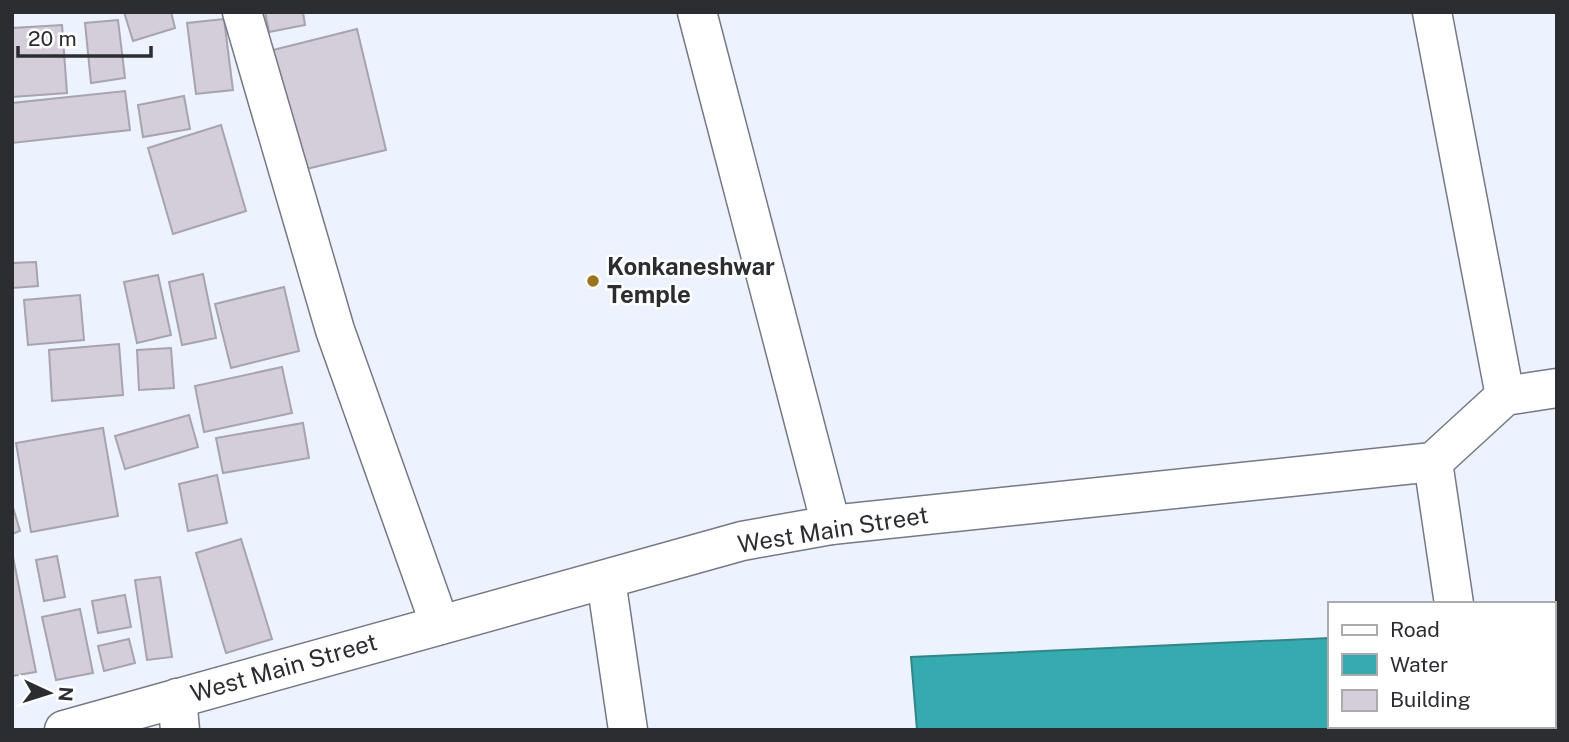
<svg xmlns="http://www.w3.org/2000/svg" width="1569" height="742" font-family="'Public Sans',sans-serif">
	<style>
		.water { fill: #35abaf; stroke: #328589; stroke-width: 2 }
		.building { fill: #d3ceda; stroke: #a7a3af; stroke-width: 2 }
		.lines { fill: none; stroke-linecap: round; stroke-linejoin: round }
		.minor-casing { stroke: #757984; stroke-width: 41 }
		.tertiary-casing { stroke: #757984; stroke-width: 41 }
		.minor { stroke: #fff; stroke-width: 38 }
		.tertiary { stroke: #fff; stroke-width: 38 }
		.poi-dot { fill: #9a741f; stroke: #fff; stroke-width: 2.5 }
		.labels { text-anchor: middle; stroke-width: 5; stroke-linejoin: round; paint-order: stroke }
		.poi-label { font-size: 24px; font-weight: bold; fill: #2b2d31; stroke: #fff; text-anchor: start }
		.street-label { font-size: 24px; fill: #2b2d31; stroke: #fff }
	</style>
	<rect width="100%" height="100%" fill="#ecf2fe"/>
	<path class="water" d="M1329,638v88h142v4h-554l-6,-73z"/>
	<g class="building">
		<path d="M124,12h47l4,16 -42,13z"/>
		<path d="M265,12h38l2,13 -36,7z"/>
		<path d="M224,19l9,71 -37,4 -9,-71z"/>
		<path d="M118,20l7,58 -34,5 -6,-60z"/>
		<path d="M62,25l5,68 -55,4v-69z"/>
		<path d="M357,29l29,121 -84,20 -29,-120z"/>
		<path d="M125,91l5,39 -118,13v-40z"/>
		<path d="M184,96l6,33 -47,8 -5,-32z"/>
		<path d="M221,125l25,86 -73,23 -25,-86z"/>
		<path d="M36,262l2,24 -26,2v-25z"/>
		<path d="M203,274l13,64 -34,7 -13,-63z"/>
		<path d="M158,275l13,60 -34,8 -13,-61z"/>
		<path d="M284,287l15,64 -68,17 -16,-64z"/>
		<path d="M80,295l4,45 -56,5 -4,-45z"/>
		<path d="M119,344l4,51 -71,6 -3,-51z"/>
		<path d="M171,348l3,40 -35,2 -2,-40z"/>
		<path d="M282,367l10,46 -88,19 -9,-46z"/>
		<path d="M189,415l9,32 -73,22 -10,-33z"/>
		<path d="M303,423l6,35 -86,15 -7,-35z"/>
		<path d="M103,428l15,88 -87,16 -15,-89z"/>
		<path d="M217,475l10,48 -39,8 -9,-47z"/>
		<path d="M12,504l8,27 -8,3z"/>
		<path d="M241,539l31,100 -46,14 -30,-100z"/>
		<path d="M12,552l24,120 -24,4z"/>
		<path d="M57,556l8,41 -21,4 -8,-41z"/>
		<path d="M160,577l12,80 -25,3 -12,-80z"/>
		<path d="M125,595l6,32 -33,6 -6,-32z"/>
		<path d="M80,609l13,64 -37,7 -14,-63z"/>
		<path d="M129,639l6,24 -31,8 -6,-25z"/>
	</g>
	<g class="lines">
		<g class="minor-casing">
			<g id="minor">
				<path d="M242,12l93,318 105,295"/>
				<path d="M697,12l134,513"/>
				<path d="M1432,12l73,384"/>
				<path d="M1433,462l21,142"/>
				<path d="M606,580l22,150"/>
				<path d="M177,698l3,32"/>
				<path d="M1472,726v4"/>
			</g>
		</g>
		<g class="tertiary-casing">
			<path id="tertiary" d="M64,730l678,-189 89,-16 602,-63 72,-66 52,-8"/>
		</g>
		<use href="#minor" class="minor"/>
		<use href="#tertiary" class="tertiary"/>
	</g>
	<circle class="poi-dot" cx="593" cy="281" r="7"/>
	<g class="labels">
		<g class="poi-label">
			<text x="607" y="275">Konkaneshwar<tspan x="607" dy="28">Temple</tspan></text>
		</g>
		<g class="street-label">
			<text transform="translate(833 530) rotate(-9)" y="8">West Main Street</text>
			<text transform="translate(284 668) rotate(-16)" y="8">West Main Street</text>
		</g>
	</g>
	<rect width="1569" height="742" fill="none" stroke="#2b2d31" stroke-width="28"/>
	<rect x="1328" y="602" width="228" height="126" fill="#ffffff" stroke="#aaabad" stroke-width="2"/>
	<rect x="1342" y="625" width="35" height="10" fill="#ffffff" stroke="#aaabad" stroke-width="2"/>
	<text x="1390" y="637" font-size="21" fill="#2b2d31">Road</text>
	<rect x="1342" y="654" width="35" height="21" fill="#35abaf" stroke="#aaabad" stroke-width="2"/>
	<text x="1390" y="672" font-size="21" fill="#2b2d31">Water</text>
	<rect x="1342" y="690" width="35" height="21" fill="#d3ceda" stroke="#aaabad" stroke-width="2"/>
	<text x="1390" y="707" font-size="21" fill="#2b2d31">Building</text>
	<g transform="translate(49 693) rotate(94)" stroke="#ffffff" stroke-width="5" paint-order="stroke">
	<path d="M0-5L12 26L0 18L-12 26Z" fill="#2b2d31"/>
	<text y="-10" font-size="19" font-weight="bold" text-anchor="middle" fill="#2b2d31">N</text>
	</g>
	<path d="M18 46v10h133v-10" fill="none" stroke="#2b2d31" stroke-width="3.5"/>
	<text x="28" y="46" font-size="21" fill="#2b2d31" stroke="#ffffff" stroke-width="5" paint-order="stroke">20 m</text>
</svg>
